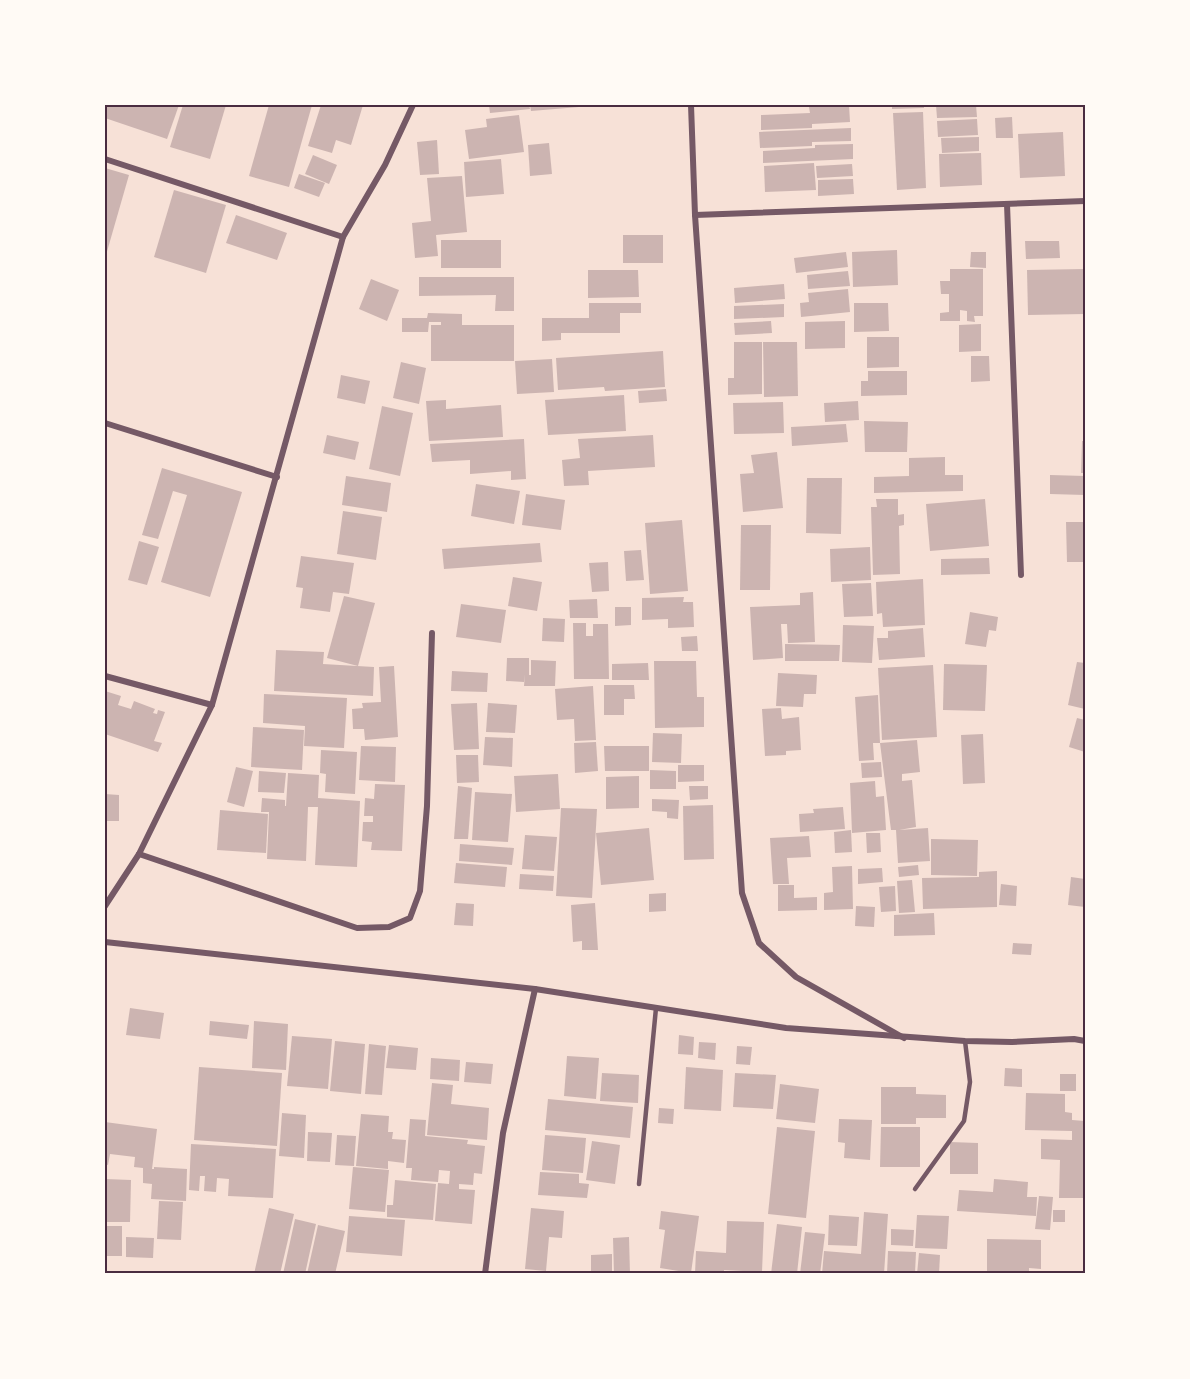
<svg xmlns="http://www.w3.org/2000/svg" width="1190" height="1379" font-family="Jost,sans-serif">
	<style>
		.building { fill: #ccb4b1 }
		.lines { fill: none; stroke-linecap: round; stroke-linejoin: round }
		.service { stroke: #755966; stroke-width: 4.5 }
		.minor { stroke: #755966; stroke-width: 6 }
		.neatline { fill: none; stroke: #4a2c40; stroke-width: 2 }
	</style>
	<rect width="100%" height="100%" fill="#f7e1d7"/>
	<g class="building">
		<path d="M105,105h74l-12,34 -62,-21z"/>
		<path d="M183,105h43l-16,54 -40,-12z"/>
		<path d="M269,105h43l-23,82 -40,-11z"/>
		<path d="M321,105h42l-12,40 -15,-5 -4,13 -24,-7z"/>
		<path d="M489,105h40l1,4 -40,4z"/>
		<path d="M530,105h49v2l-48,4z"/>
		<path d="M849,105l1,17 -38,2v4l-51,2v-15l49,-2 -1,-6z"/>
		<path d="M892,105h32v3l-32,1z"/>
		<path d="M936,105h40l1,12 -40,1z"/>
		<path d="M923,112l3,76 -29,2 -4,-77z"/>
		<path d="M519,115l5,37 -55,7 -4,-29 22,-3 -1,-8z"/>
		<path d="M1012,117l1,21h-17l-1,-20z"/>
		<path d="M977,119l1,16 -40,2 -1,-16z"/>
		<path d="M851,128v13l-39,1v4l-52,2 -1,-16z"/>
		<path d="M1063,132l2,44 -45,2 -2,-44z"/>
		<path d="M979,137v14l-37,2 -1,-15z"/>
		<path d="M437,140l2,34 -19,1 -3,-33z"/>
		<path d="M549,143l3,31 -22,2 -2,-31z"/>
		<path d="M853,144v15l-90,4v-12l52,-3v-3z"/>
		<path d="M981,153l1,32 -42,2 -1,-33z"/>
		<path d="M313,155l24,10 -8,19 -24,-10z"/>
		<path d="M501,159l3,35 -38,3 -2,-35z"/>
		<path d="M814,163l2,27 -51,2 -1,-26z"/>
		<path d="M852,164l1,12 -36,2 -1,-12z"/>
		<path d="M105,168l24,7 -23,80h-1z"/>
		<path d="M299,174l26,9 -6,14 -25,-9z"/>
		<path d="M462,176l5,56 -31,3 2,21 -23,2 -3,-35 19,-2 -4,-43z"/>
		<path d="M853,179l1,15 -36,2v-16z"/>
		<path d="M174,190l52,15 -20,68 -52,-16z"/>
		<path d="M236,215l51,18 -10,27 -51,-17z"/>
		<rect x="623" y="235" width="40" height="28"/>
		<rect x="441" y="240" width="60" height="28"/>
		<path d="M1025,241h34l1,17 -34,1z"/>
		<path d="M897,250l1,35 -45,2 -1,-35z"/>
		<path d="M846,252l2,15 -52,6 -2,-15z"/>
		<path d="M971,252h15v16l-16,-1z"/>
		<path d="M950,269h33v47h-9l1,6 -8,-1v-10l-7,-1v11h-20v-8l9,-1v-18h-8l-1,-13h10z"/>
		<path d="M1085,269v45l-57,1 -1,-45z"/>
		<path d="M588,270h50l1,27 -51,1z"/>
		<path d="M848,271l2,15 -42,3 -1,-14z"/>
		<path d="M419,277h95v34h-19l1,-16 -77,1z"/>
		<path d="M371,279l28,11 -12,31 -28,-12z"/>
		<path d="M784,284l1,15 -50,4 -1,-15z"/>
		<path d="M848,289l2,23 -49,5 -1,-14 9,-1 -1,-9z"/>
		<path d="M589,303h52v10h-21v20h-59v7l-19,1v-23h47z"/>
		<path d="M854,303h34l1,28 -35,1z"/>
		<path d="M784,304v13l-50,2v-13z"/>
		<path d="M428,313l34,1v11h52v36h-83v-36h10v-3h-12l-1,10h-26v-14h25z"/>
		<path d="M771,321l1,12 -37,2 -1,-12z"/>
		<path d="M845,321v27l-40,1v-27z"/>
		<path d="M981,324v27l-22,1v-27z"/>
		<path d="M867,337h32v30l-32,1z"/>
		<path d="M734,342h28v52l-34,1v-17h6z"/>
		<path d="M763,342h34l1,54 -34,1z"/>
		<path d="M663,351l2,36 -60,4 -1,-4 -46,3 -2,-32z"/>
		<path d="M971,356h18l1,25 -19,1z"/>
		<path d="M552,359l2,33 -37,2 -2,-33z"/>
		<path d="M401,362l25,6 -7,36 -26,-6z"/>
		<path d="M868,371h39v24l-46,1v-15h7z"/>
		<path d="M341,375l29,6 -5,23 -28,-6z"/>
		<path d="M666,389l1,12 -28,2 -1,-12z"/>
		<path d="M624,395l2,36 -78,4 -3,-35z"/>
		<path d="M446,400v9l55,-4 2,32 -74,4 -3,-40z"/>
		<path d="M858,401l1,19 -34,2 -1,-19z"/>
		<path d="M783,402l1,31 -50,1 -1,-31z"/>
		<path d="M382,406l31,7 -13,63 -31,-7z"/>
		<path d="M864,421l44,1 -1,30h-42z"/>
		<path d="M846,424l2,18 -56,4 -1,-19z"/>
		<path d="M327,435l32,7 -4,18 -32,-7z"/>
		<path d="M653,435l2,32 -67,4 1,14 -25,1 -2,-26 18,-2 -2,-19z"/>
		<path d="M524,439l2,40 -15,1v-9l-41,3v-14l-38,2 -2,-18z"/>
		<path d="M1082,441h3v32h-4z"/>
		<path d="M777,452l6,56 -40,4 -3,-38 14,-1 -3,-18z"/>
		<path d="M945,457v18h18v16l-89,2v-16l35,-1v-18z"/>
		<path d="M162,468l80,24 -32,105 -49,-15 26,-87 -14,-4 -15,48 -16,-4z"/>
		<path d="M1050,475l35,1v19l-35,-1z"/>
		<path d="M346,476l45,7 -4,29 -45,-7z"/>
		<path d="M807,478h35l-1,56 -35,-1z"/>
		<path d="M476,484l44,7 -6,33 -43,-8z"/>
		<path d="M526,494l39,6 -4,30 -39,-5z"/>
		<path d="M876,499h22v16l6,-1v11l-5,1 1,48 -27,1 -2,-68h6z"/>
		<path d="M985,499l4,47 -59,5 -4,-47z"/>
		<path d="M343,511l39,6 -6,43 -39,-6z"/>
		<path d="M682,520l6,71 -38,3 -5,-71z"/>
		<path d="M1066,522h19v40h-18z"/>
		<path d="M741,525h30l-1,65h-30z"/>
		<path d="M139,541l20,6 -12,38 -19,-5z"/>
		<path d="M540,543l2,19 -98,7 -2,-20z"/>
		<path d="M870,547l1,33 -40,2 -1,-33z"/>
		<path d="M641,550l3,30 -18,1 -2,-30z"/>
		<path d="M301,556l53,7 -5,31 -16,-2 -3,20 -30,-4 3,-20 -7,-1z"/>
		<path d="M989,558l1,16 -49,1v-16z"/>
		<path d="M608,562l1,29 -17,1 -3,-29z"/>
		<path d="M513,577l29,5 -5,29 -29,-5z"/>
		<path d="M923,579l2,46 -42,2 -1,-14 -5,1 -1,-32z"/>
		<path d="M871,583l2,33 -29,1 -2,-33z"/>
		<path d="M813,592l2,50 -27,1 -1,-19h-6l2,34 -30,2 -3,-53 50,-2v-12z"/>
		<path d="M344,596l31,7 -17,63 -31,-8z"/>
		<path d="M684,597l-1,5h10l1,25 -26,1v-9l-26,1v-22z"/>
		<path d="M597,599l1,19h-28l-1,-18z"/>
		<path d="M461,604l45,6 -5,33 -45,-6z"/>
		<path d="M615,607h16v18l-16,1z"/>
		<path d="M970,612l28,5 -2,14 -7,-1 -3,17 -21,-3z"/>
		<path d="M543,618l22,1 -1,23 -22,-1z"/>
		<path d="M573,623h13v13h7v-12h15l1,55h-35z"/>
		<path d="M843,625l31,1 -2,37 -30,-1z"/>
		<path d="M923,628l2,29 -46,3 -2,-22h11v-7z"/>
		<path d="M697,636l1,15h-16l-1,-14z"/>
		<path d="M785,644l55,1 -1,16h-54z"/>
		<path d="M276,650l48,2 -1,12 51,3 -1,29 -99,-5z"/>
		<path d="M507,658h22v17h2v-15l25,1 -1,25h-31l1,-12 -1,8 -18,-1z"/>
		<path d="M654,661h42l1,36h7v30l-49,1z"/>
		<path d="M1077,662l8,1v46l-17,-4z"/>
		<path d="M648,663l1,17h-37v-16z"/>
		<path d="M944,664l43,1 -2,46 -42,-1z"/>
		<path d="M933,665l4,72 -55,3 -4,-72z"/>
		<path d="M394,666l4,71 -33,3 -1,-11h-11l-1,-20 11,-1 -1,-5 19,-1 -2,-35z"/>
		<path d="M452,671l36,2 -1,19 -36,-1z"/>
		<path d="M778,673l39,2 -1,19h-12l-1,13 -27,-1z"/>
		<path d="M604,685h30l1,14h-11v16h-20z"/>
		<path d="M593,686l3,54 -21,1 -1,-22 -17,1 -2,-31z"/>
		<path d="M105,691l16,5 -3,9 13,4 3,-8 21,8 -2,4 4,1 1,-4 7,2 -11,29 8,2 -4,9 -53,-18z"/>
		<path d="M264,694l83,4 -3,50 -40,-2 1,-20 -42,-3z"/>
		<path d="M878,695l2,48h-7l1,17 -15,1 -4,-64z"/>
		<path d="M477,703l2,46 -25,1 -3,-46z"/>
		<path d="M488,703l29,2 -2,28 -29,-1z"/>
		<path d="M781,708l1,11 17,-2 2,33 -15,1v4l-21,1 -3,-47z"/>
		<path d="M1077,718l8,2v32l-16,-5z"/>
		<path d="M253,727l51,3 -2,40 -51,-3z"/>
		<path d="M653,733l29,1 -1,29 -29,-1z"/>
		<path d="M983,734l2,49 -22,1 -2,-49z"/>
		<path d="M485,737l28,1 -1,29 -29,-2z"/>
		<path d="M917,740l3,32 -18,2v7l10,-1 4,47 -17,3 29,-2 2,33 -32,2 -2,-33h-5l-11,-87z"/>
		<path d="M596,742l2,29 -23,2 -1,-30z"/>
		<path d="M361,746l35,1 -1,35 -36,-2z"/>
		<path d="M604,746h45v25h-44z"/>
		<path d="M321,750l36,2 -2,42 -30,-2 1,-18 -6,-1z"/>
		<path d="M456,755h22l1,27 -22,1z"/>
		<path d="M881,762l1,15 -20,1 -1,-15z"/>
		<path d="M678,765h26v16l-26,1z"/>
		<path d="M236,767l17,4 -9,36 -17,-5z"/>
		<path d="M650,770l26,1v18h-26z"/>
		<path d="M259,771l27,2 -2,20 -26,-1z"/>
		<path d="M288,773l31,2 -1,23 42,3 -3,66 -42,-2 3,-58h-10l-2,54 -39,-2 2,-47h-8l1,-14 23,2v6h1z"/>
		<path d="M558,774l2,35 -44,3 -2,-36z"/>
		<path d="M639,776v32l-33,1v-32z"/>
		<path d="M875,781l1,16 8,-1 2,34 -34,3 -2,-50z"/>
		<path d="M375,784l30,1 -3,66 -31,-1 1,-8 -10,-1 1,-19h10v-6h-9l1,-18 9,1z"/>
		<path d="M458,786l14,2 -4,51h-14z"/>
		<path d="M689,786h19v13l-18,1z"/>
		<path d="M475,792l37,2 -4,48 -36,-2z"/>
		<path d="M105,794l14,1v26h-14z"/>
		<path d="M652,799l27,1 -1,19 -11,-1v-6l-15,-1z"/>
		<path d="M713,805l1,54 -30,1 -1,-54z"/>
		<path d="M843,807l2,22 -45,3 -1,-18 15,-1 -1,-4z"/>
		<path d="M561,808l36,1 -5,89 -36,-2z"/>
		<path d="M220,810l48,4 -2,39 -49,-3z"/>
		<path d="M649,828l5,52 -53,5 -5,-52z"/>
		<path d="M851,830l1,22 -17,1 -1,-21z"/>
		<path d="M866,833h14l1,19 -14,1z"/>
		<path d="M525,835l32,2 -3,34 -32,-2z"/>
		<path d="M809,836l2,21 -24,1 2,26h-16l-3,-46z"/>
		<path d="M931,839l47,1 -1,36 -46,-1z"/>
		<path d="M460,844l54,4 -2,17 -53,-4z"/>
		<path d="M456,863l51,4 -2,20 -51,-4z"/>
		<path d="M918,865l1,10 -20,2 -1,-10z"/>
		<path d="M852,866l1,43 -29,1v-17l9,-1 -1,-25z"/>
		<path d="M882,868l1,14 -25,2v-15z"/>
		<path d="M997,871v36l-74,2 -1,-31 57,-1v-5z"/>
		<path d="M520,874l34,2 -1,15 -34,-2z"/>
		<path d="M1071,877l14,2v28l-17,-2z"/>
		<path d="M912,880l3,32 -16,1 -2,-32z"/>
		<path d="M1001,884l16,2 -1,20 -17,-1z"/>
		<path d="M778,885h16v13l23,-1v13l-39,1z"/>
		<path d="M895,886l1,25 -15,1 -2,-25z"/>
		<path d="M666,893v18l-17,1v-18z"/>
		<path d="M456,903l18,1 -1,22 -19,-1z"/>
		<path d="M595,903l3,47h-16v-9l-9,1 -2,-37z"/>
		<path d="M856,906l19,1 -1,20 -19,-1z"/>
		<path d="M934,913l1,22 -41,1v-21z"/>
		<path d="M1013,943l19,1 -1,11 -19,-1z"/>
		<path d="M130,1008l34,5 -4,26 -34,-4z"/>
		<path d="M210,1021l39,4 -2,14 -38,-4z"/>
		<path d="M254,1021l34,3 -2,46 -34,-2z"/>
		<path d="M679,1035l15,2 -1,18 -15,-1z"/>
		<path d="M292,1036l40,3 -4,50 -41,-3z"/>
		<path d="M335,1041l30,3 -4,50 -31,-3z"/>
		<path d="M699,1042l17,1 -1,17 -17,-2z"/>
		<path d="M369,1044l17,2 -4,49 -17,-1z"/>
		<path d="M389,1045l29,3 -2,22 -30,-2z"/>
		<path d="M737,1046l15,1 -2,18 -14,-1z"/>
		<path d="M567,1056l32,2 -3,41 -32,-3z"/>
		<path d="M431,1058l29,2 -1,21 -29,-2z"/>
		<path d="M466,1062l27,2 -2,20 -27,-2z"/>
		<path d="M199,1067l83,6 -5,73 -83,-6z"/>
		<path d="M686,1067l37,3 -2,41 -37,-2z"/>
		<path d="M1005,1068l17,1v18l-18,-1z"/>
		<path d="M602,1073l37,2 -1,28 -38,-2z"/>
		<path d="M735,1073l41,2 -3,34 -40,-2z"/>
		<rect x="1060" y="1074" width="16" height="17"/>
		<path d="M432,1083l21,2 -2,19 38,4 -2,32 -60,-5z"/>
		<path d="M780,1084l39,5 -4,34 -39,-4z"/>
		<path d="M881,1087h35v7l30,1v23h-30v6h-35z"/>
		<path d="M1026,1093l39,1v18l7,1v7l13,1v77h-26l1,-38 -19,-1v-20l31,1v-9l-47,-1z"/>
		<path d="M548,1099l85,8 -3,31 -85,-8z"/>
		<path d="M659,1108l15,1 -1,15 -15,-1z"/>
		<path d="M282,1113l24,2 -2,43 -25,-2z"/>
		<path d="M361,1114l28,2 -1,16h5l-1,7 14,1 -2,23 -16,-2v8l-32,-3z"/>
		<path d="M410,1119l16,1 -1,16 43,4 -1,4 18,2 -3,28 -8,-1 -1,12 -14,-1v5l16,1 -3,34 -37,-3 3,-38 11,1 1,-13 -11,-1 -1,12 -27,-2 1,-12h-6z"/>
		<path d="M839,1119l33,1 -2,40 -26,-2 1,-15 -7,-1z"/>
		<path d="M105,1122l52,7 -5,40h2v-2l33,2 -1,32 -35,-2 1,-15 -9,-1v-15l-9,-1 1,-10 -25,-3 -2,11 -3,-1z"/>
		<path d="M777,1127l38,4 -9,87 -38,-4z"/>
		<path d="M881,1127h39v40h-40z"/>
		<path d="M308,1132l24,1 -2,29 -23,-1z"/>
		<path d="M337,1135l19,1 -2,30 -19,-1z"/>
		<path d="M545,1135l41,3 -3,35 -41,-3z"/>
		<path d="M592,1141l28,4 -5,39 -29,-4z"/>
		<path d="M950,1142l28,1v31h-28z"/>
		<path d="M191,1144l85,5 -3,49 -45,-2 1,-17 -12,-1 -1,14 -12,-1 1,-15h-5l-1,15 -10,-1z"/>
		<path d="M353,1167l36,3 -4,42 -36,-3z"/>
		<path d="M540,1172l39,2v9l10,1 -2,14 -49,-3z"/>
		<path d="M105,1179l26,1 -1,42h-25z"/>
		<path d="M994,1179l34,3 -1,15h10l-1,19 -79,-5 2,-21 34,2z"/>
		<path d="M395,1180l41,4 -3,36 -46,-3v-12h6z"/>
		<path d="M1039,1196l14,1 -3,33 -15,-1z"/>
		<path d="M159,1201l24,1 -2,38 -24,-1z"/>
		<path d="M269,1208l25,6 -14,60h-26z"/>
		<path d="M531,1208l33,3 -2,27 -13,-1 -3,34 -21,-2z"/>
		<rect x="1053" y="1210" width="12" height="12"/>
		<path d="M661,1211l38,5 -8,57 -31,-5 5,-38 -6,-1z"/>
		<path d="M864,1212l24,2 -4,60h-62l2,-23 37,3z"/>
		<path d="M829,1215l30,2 -2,29 -29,-1z"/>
		<path d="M917,1215l32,1 -2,33 -32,-1z"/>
		<path d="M349,1216l56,4 -3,36 -56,-4z"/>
		<path d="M295,1219l21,5 -11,50h-22z"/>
		<path d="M727,1221l37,1 -2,50 -38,-2v4h-29l1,-23 30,2z"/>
		<path d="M777,1224l25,3 -5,47h-26z"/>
		<path d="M318,1225l27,6 -10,43h-28z"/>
		<rect x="105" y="1226" width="17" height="30"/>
		<path d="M891,1229l23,1 -1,16 -22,-1z"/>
		<path d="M805,1232l20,2 -5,40h-20z"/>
		<path d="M126,1237l28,1 -1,20 -27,-1z"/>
		<path d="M629,1237l1,37h-16l-1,-36z"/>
		<path d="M987,1239l54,1v29l-12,-1v6h-42z"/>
		<path d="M888,1251l28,1 -1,22h-28z"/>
		<path d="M919,1253l21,2 -1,19h-22z"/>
		<path d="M612,1254v20h-21v-19z"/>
	</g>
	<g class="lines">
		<g class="service">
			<path d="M639,1184l17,-176"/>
			<path d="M915,1189l49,-68 6,-39 -5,-41"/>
		</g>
		<g class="minor">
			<path d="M691,105l4,110 47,678 17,50 37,34 108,61"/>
			<path d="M105,159l238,78"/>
			<path d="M1007,204l14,371"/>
			<path d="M695,215l390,-14"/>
			<path d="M105,423l172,54"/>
			<path d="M105,676l107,29"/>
			<path d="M139,854l218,74 32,-1 21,-9 10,-27 7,-85 5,-173"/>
			<path d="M105,906l34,-52 73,-149 131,-468 42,-72 28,-60"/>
			<path d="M105,942l430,47 251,39 179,13 47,1 62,-3 11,2"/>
			<path d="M485,1274l18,-141 32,-144"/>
		</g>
	</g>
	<rect width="1190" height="1379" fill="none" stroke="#fffaf5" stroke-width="213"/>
	<rect x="106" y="106" width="978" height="1166" class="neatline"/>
</svg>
